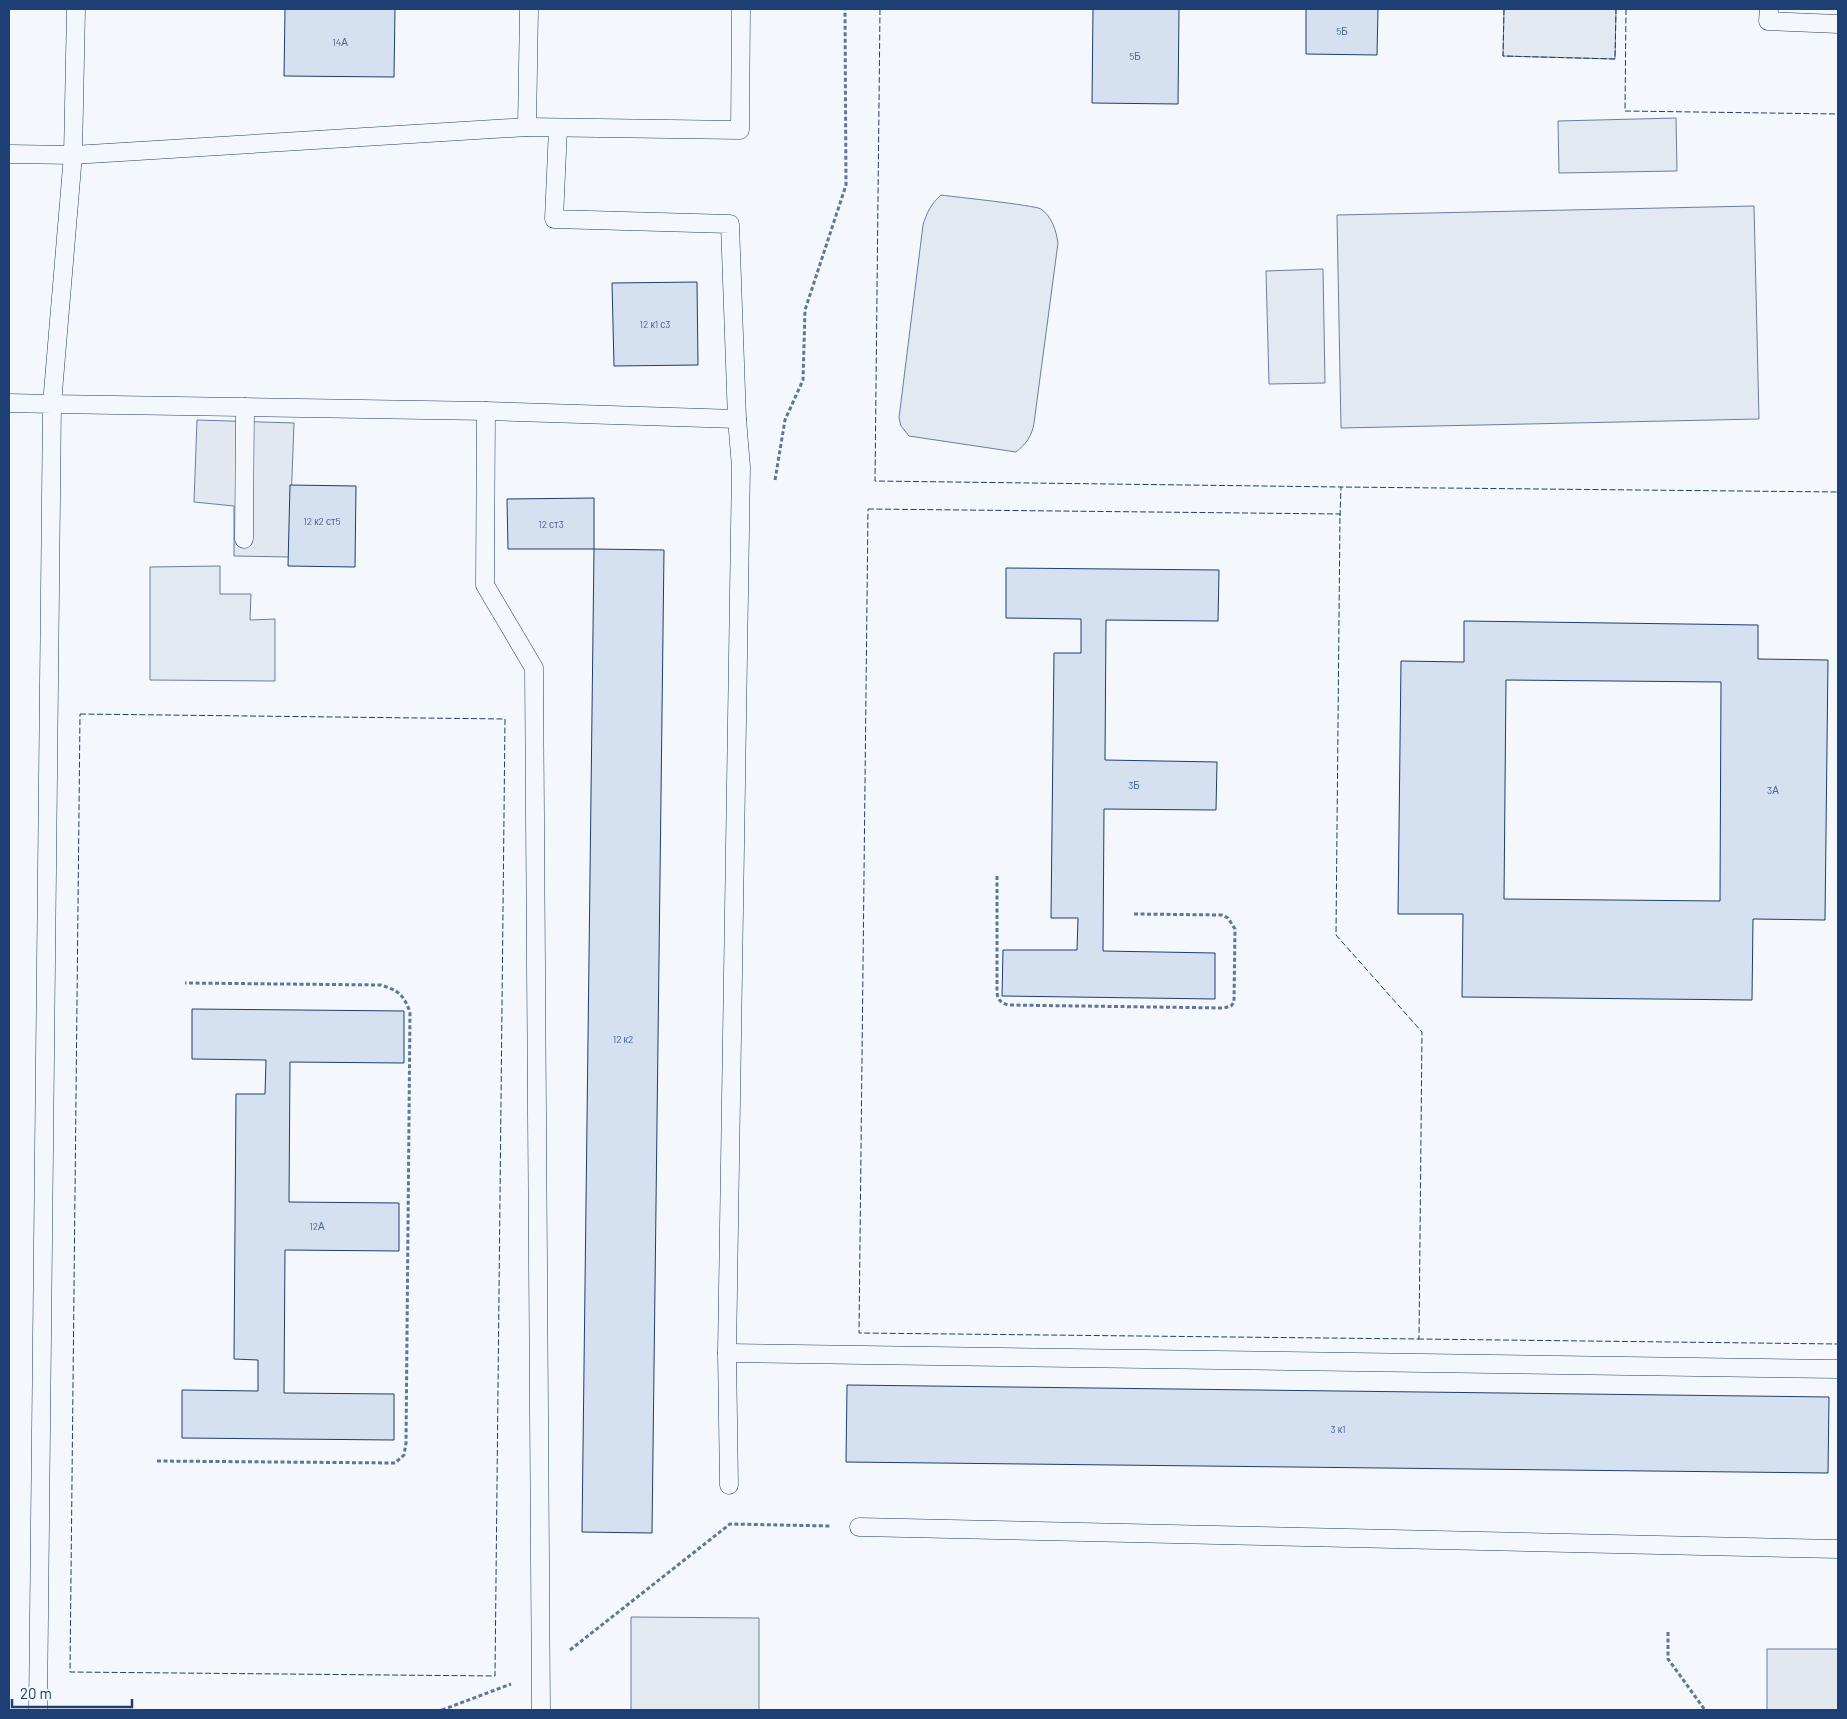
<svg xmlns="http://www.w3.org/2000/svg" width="1847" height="1719" font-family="Barlow,sans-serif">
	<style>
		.green { fill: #e3e9f0; stroke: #687fa3 }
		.parking { fill: #e3e8f0; stroke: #687fa3 }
		.building { fill: #d5e0f0; stroke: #1d3f73; fill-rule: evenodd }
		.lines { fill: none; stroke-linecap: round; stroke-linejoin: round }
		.lane-casing { stroke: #1d3f73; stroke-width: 19 }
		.path { stroke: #5e769c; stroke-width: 3; stroke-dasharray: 4 2.5; stroke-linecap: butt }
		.lane { stroke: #f4f7fb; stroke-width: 18 }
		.fence { stroke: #1d3f73; stroke-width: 1; stroke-dasharray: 6 2.5; stroke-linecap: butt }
		.labels { text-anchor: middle; stroke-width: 4; stroke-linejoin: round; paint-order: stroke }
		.number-label { font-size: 10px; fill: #4b6792 }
	</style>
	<rect width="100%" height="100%" fill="#f4f7fb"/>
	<g class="green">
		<path d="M1504,9h112l-1,50 -112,-3z"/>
		<path d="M1676,118l1,53 -118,2 -1,-52z"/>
		<path d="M941,195c14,2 93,10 100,14 11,8 15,21 17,34l-24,180c-2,13 -8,21 -18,29l-107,-16 -8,-10 -2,-8 24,-193c4,-13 8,-21 18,-30z"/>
		<path d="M1754,206l5,213 -418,9 -4,-213z"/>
		<path d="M1323,269l2,114 -56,1 -3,-113z"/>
		<path d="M220,566v28h31l-1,26 25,-1v62l-125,-1v-113z"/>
		<path d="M631,1617l128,1v92h-128z"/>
	</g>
	<g class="parking">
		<path d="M197,420l97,3 -5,134 -55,-1v-50l-40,-4z"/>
		<rect x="1767" y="1649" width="71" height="61"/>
	</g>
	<g class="building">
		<path d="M285,9h110l-1,68 -110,-1z"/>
		<path d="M1093,9h86l-1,95 -86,-1z"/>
		<path d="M1306,9h72l-1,46 -71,-1z"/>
		<path d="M697,282l1,83 -84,1 -2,-83z"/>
		<path d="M290,485l66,1 -1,81 -67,-1z"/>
		<path d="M594,498v51h-86l-1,-50z"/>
		<path d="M594,549l70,1 -12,983 -70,-1z"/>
		<path d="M1006,568l213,2 -1,51 -112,-1 -1,140 112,2 -1,48 -112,-1 -1,142 112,2v46l-213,-3 1,-46h74l1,-32h-27l3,-265h27v-34l-75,-1z"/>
		<path d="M1464,621l294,4v34l70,1 -3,260 -72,-1 -1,81 -290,-3 1,-83h-65l3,-253 63,1zM1506,680l215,2 -1,219 -216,-2z"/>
		<path d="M192,1009l212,2v52l-114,-1 -1,140 110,1v48l-114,-1 -1,143 110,1v46l-212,-2v-48l76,1v-31l-24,-1 2,-265h29l1,-34 -74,-1z"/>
		<path d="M847,1385l982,12 -1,76 -982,-11z"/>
	</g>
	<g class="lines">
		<g class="lane-casing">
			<g id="lane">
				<path d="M76,9l-3,146 -21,249 434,7 251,8 4,48 -14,886 2,132"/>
				<path d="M1769,9l-1,12 70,3"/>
				<path d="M527,127l2,-118"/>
				<path d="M558,128l-4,91 176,5 7,195"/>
				<path d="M9,154l64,1 454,-28 213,3 1,-121"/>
				<path d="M9,403l43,1 -14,1306"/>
				<path d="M486,411l-1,174 49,83 7,1042"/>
				<path d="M244,539l1,-132"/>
				<path d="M727,1353l1111,16"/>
				<path d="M859,1527l979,22"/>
			</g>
		</g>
		<g class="path">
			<path d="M775,480l10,-60 18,-40 2,-70 41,-125 -1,-176"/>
			<path d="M997,876v117c1,7 4,10 11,12l216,3 7,-2 3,-4 1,-73 -7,-11 -6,-3 -88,-1"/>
			<path d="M157,1461l238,2 9,-8 2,-12 4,-431c-7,-18 -11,-21 -29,-27l-196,-2"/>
			<path d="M1668,1632v27l37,51"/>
			<path d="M570,1650l160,-126 100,2"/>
			<path d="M442,1710l69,-26"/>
		</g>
		<use href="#lane" class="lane"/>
		<g class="fence">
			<path d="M880,9l-5,472 466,6"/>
			<path d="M1504,9l-1,47 112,3 1,-50"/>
			<path d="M1626,9l-1,102 213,3"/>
			<path d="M868,509l472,5 -4,421 86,97 -3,307 -560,-6z"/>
			<path d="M1340,516l1,-29 497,5"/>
			<path d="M80,714l425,5 -10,957 -425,-4z"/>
			<path d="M1418,1339l420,5"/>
		</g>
	</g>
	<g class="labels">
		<g class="number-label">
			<text x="1342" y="35">5Б</text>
			<text x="340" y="46">14А</text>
			<text x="1135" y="60">5Б</text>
			<text x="655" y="328">12 к1 с3</text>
			<text x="322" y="525">12 к2 ст5</text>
			<text x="551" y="528">12 ст3</text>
			<text x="1134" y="789">3Б</text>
			<text x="1773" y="794">3А</text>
			<text x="623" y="1043">12 к2</text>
			<text x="317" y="1230">12А</text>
			<text x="1338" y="1433">3 к1</text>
		</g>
	</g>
	<rect width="1847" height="1719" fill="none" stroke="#1d3f73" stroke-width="20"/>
	<path d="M12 1699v8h120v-8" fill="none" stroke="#1d3f73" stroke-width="2.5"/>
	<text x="20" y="1699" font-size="15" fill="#1d3f73" stroke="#f4f7fb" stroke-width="4" paint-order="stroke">20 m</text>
</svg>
